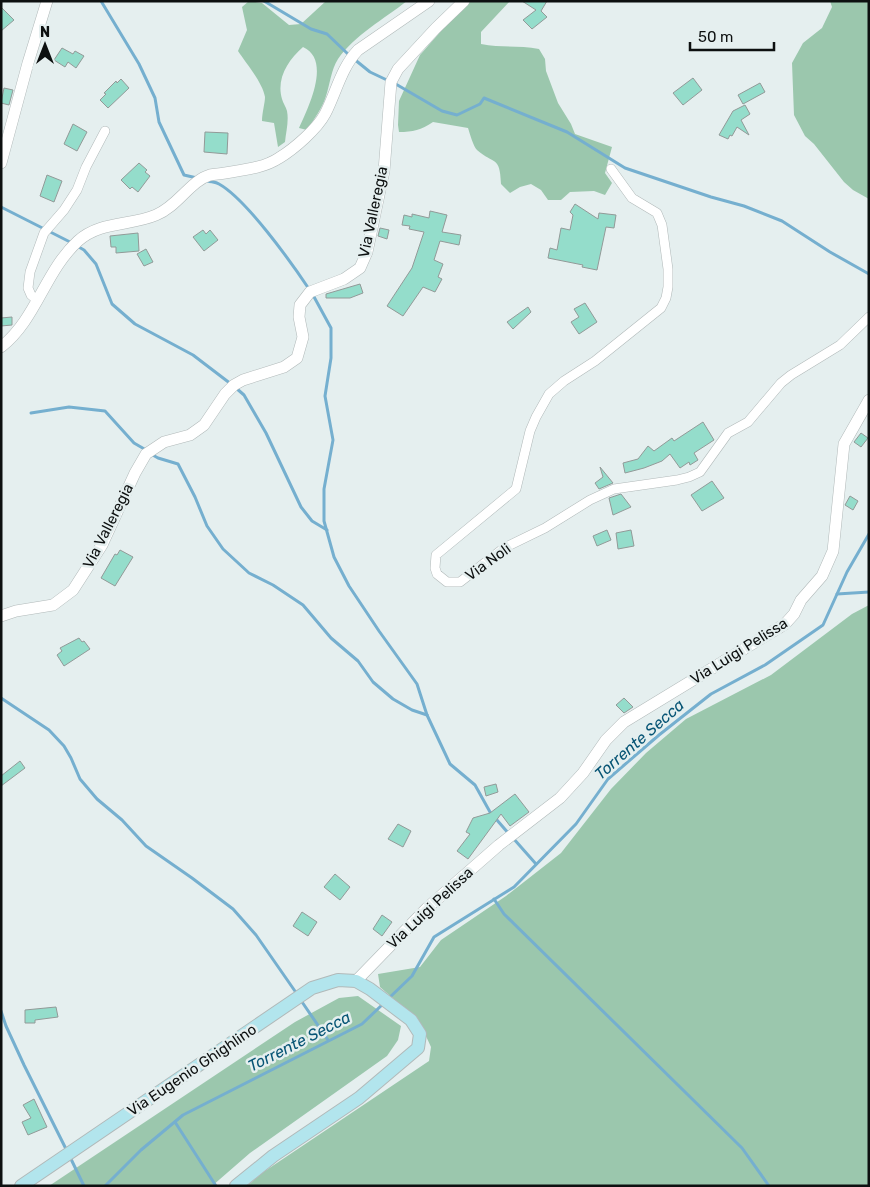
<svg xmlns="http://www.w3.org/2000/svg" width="870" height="1187" font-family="Rubik,sans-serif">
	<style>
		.green { fill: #9bc7ad }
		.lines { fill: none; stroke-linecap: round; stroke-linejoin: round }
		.stream { stroke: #75afcf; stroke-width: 3 }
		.building { fill: #94ddcb; stroke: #929a98 }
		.minor-casing { stroke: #b1b9b9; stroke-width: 10 }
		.tertiary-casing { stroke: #b1b9b9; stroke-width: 12 }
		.secondary-casing { stroke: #b1b9b9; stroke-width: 14 }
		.minor { stroke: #fff; stroke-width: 9 }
		.tertiary { stroke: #fff; stroke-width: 11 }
		.secondary { stroke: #b2e5ed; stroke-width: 12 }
		.labels { text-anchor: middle; stroke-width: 5; stroke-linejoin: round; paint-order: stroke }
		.street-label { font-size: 15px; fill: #0d1010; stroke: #e5efef }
		.water-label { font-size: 16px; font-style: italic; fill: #085575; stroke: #e5efef }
	</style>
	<rect width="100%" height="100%" fill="#e5efef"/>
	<g class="green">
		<path d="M249,1l13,2 27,22 12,-1 25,-23h81c-23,18 -52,34 -69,58 -7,11 -8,25 -12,37 -4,13 -12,23 -19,34l-8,-2c9,-20 33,-68 4,-81 -15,13 -27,32 -21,52 1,4 4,8 5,12 2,10 -1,21 -2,31l-7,5 -4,-24 -12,-2c0,-8 3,-18 3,-24 -2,-14 -19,-34 -27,-46l9,-21 -5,-23z"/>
		<path d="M471,1h39l-29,31v12c20,4 39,1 58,5l6,10 1,12 12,32 13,21 4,10 37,13 -7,26 7,10 -7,12 -11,-4 -24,1 -9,8h-13l-7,-10 -10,-6 -11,3 -10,6 -9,-9c-1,-29 -7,-19 -24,-34 -4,-4 -7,-16 -9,-22l-35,-6c-12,8 -20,10 -34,10l-1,-7 1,-24 21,-46 36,-41z"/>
		<path d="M830,1h39v198l-16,-9 -9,-8 -30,-38 -9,-8 -11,-21 -2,-52 11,-20 19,-15 10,-21z"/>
		<path d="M869,605v581h-622l15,-13 167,-112 2,-14 -12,-26 -39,-34 -2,-13 42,-7 21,-27 65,-44 55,-43 50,-64 35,-36 40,-34 85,-44 81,-61z"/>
		<path d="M358,996l43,30 -3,14 -11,16 -137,97 -38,33h-163l246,-164 44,-24z"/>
	</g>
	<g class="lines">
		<g class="stream">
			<path d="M101,1l38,63 16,34 4,24 25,53 13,3"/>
			<path d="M264,1l47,28 16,5 22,21"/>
			<path d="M354,59l16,13 19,9"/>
			<path d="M394,83l48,28 15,4 23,-11 4,-6 83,34 58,36 86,29 33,9 38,15 48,31 39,22"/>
			<path d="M208,181c3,1 8,1 11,3 27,15 72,78 90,105"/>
			<path d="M1,207l71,36"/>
			<path d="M77,246l7,4 12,14 16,40 23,20 58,31 38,29"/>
			<path d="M313,295l18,33v30l-6,38 8,44 -9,49v32l10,36 15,29 30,45 38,53 10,31 23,49 25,21 15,27 19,22"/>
			<path d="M236,388l8,7 22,38 35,74 11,14 15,9"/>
			<path d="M31,413l38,-6 36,4 29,32 12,7"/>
			<path d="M151,454l7,4 20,6 17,33 12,29 16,23 26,24 24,12 30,20 28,33 27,23 15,21 20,17 19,11 15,5"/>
			<path d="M837,594l32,-2"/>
			<path d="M1,698l48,32 15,16 7,12 9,21 17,20 25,21 24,26 46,32 41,31 23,26 41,59"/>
			<path d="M513,838l23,26"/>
			<path d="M494,899l10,15 238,234 27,38"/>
			<path d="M389,998l23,-22 22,-39 80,-50 62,-63 32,-45 51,-44 52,-41 54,-29 58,-40 24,-53 22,-38"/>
			<path d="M300,999l28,41"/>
			<path d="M1,1011l5,15 18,39 43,86"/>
			<path d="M175,1122l41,64"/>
			<path d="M70,1157l14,29"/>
			<path d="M105,1186l36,-36 42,-35 179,-91 21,-20"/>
		</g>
	</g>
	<g class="building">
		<path d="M522,1h25l-6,10 6,6 -15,12 -9,-9 13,-10z"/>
		<path d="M1,7l13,13 -13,11z"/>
		<path d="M62,48l11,6 2,-3 9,5 -8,12 -8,-6 -3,5 -11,-7z"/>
		<path d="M693,78l9,12 -19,15 -10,-12z"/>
		<path d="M121,79l8,9 -21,20 -8,-8 6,-6 -2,-1 12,-12 1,2z"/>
		<path d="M760,83l5,9 -22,12 -5,-9z"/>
		<path d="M4,88l9,2 -4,15 -8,-2z"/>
		<path d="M745,105l5,9 -9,6 8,15 -12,-8 -5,9 -2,-1 -2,4 -9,-4 14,-24z"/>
		<path d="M73,124l14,8 -10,19 -13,-7z"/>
		<path d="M205,132l23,1 -1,21 -23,-2z"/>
		<path d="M139,163l8,7 -2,2 5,4 -12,16 -6,-5 -2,2 -9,-9z"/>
		<path d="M47,175l15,6 -8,21 -14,-6z"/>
		<path d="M575,204l23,15 1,-6 17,2 -2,13 -8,-1 -9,43 -15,-3 1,-2 -35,-7 2,-10 7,2 4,-22 9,2 3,-15 -3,-3z"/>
		<path d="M430,211l17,4 -5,17 19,3 -2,10 -19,-4 -6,19 9,4 -5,13 4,2 -7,13 -12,-5 -20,29 -16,-10 25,-38 12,-36 -15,-3 1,-3 -8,-1 2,-10 8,2v-3l17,4z"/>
		<path d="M380,228l9,2 -2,9 -9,-3z"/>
		<path d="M203,230l3,4 4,-4 8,10 -14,11 -11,-14z"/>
		<path d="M138,233l1,18 -23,2v-6h-5l-1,-11z"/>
		<path d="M146,249l7,13 -9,4 -7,-12z"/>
		<path d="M360,284l3,9 -13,5h-24v-4z"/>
		<path d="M585,303l12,19 -18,12 -8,-12 8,-5 -5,-8z"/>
		<path d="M528,307l3,5 -18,17 -6,-7z"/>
		<path d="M12,317v8l-11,1v-8z"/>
		<path d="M703,422l11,18 -20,13 4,7 -8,5 -1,-3 -9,6 -10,-14 -8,7 -18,7 -19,5 -2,-10 15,-4 10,-13 6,5 18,-13 2,3z"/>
		<path d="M861,433l7,5 -7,9 -7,-5z"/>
		<path d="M600,467l13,16 -14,6 -4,-6 8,-6z"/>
		<path d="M712,481l12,17 -22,13 -11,-16z"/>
		<path d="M621,494l10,13 -18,8 -4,-17z"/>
		<path d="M850,496l8,5 -5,9 -8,-5z"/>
		<path d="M607,530l4,10 -14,6 -4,-10z"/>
		<path d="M631,530l3,16 -16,3 -2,-16z"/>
		<path d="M120,550l13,7 -18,29 -14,-8 14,-24 2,1z"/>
		<path d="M79,638l3,4 2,-1 6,8 -26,17 -7,-11 5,-4 -2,-3z"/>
		<path d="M624,698l9,9 -9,6 -8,-8z"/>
		<path d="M20,761l5,7 -24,18v-10z"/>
		<path d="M496,784l2,8 -12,4 -2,-9z"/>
		<path d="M515,794l14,18 -19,14 -9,-12 -33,45 -11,-8 13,-17 -4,-2 7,-14 17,-5z"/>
		<path d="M398,824l13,7 -8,16 -15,-8z"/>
		<path d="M335,874l15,13 -10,13 -16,-13z"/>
		<path d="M302,912l15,10 -9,14 -15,-10z"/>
		<path d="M382,915l10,7 -10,14 -9,-7z"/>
		<path d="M56,1007l2,10 -23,3v3h-10v-13z"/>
		<path d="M34,1099l13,28 -19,8 -6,-13 9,-4 -8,-13z"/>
	</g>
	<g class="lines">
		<g class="minor-casing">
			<g id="minor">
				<path d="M611,169l21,29 25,15 5,12 6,44v18l-2,11 -5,10 -66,53 -31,20 -15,13 -13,23 -6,14 -14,58 -80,66 -1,13 2,6 10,8h13l44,-34 41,-20 45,-28 24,-11 63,-9 12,-3 11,-5 28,-39 20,-11 33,-39 10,-8 49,-30 29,-28"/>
				<path d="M37,300l-6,-5 -3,-7 2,-16 14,-39 20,-23 13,-20 9,-23 19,-36"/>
			</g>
		</g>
		<g class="tertiary-casing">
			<g id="tertiary">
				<path d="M1,163l27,-100 19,-62"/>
				<path d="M1,347c35,-27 44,-76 77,-106 22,-20 52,-15 78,-26 22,-9 34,-34 54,-40 5,-1 10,-1 15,-2 18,-3 39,-5 54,-15 15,-9 38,-29 46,-44 11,-21 16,-46 33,-64l71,-49"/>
				<path d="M1,616l15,-5 37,-6 20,-15 29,-45 33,-72 11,-19 18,-12 26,-7 14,-10 21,-31 9,-9 9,-5 41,-13 13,-9 6,-21 -4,-20 1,-12 10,-13 34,-13 16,-11 7,-16 17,-81 7,-89 7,-13 38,-41 28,-27"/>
				<path d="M356,981l71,-73 72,-63 61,-47 23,-25 23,-33 18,-18 161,-98 9,-10 7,-14 21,-24 11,-25 11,-107 25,-44"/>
			</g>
		</g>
		<g class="secondary-casing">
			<path id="secondary" d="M21,1186l291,-198 26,-8 18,1 14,8 41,31 9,14 -2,14 -59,50 -86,58 -37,30"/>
		</g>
		<use href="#minor" class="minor"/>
		<use href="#tertiary" class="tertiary"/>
		<use href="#secondary" class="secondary"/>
	</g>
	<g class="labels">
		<g class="street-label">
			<text transform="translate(373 212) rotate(-78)" y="5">Via Valleregia</text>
			<text transform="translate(108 526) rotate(-63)" y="5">Via Valleregia</text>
			<text transform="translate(488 562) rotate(-36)" y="5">Via Noli</text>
			<text transform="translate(739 651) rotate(-32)" y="5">Via Luigi Pelissa</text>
			<text transform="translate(430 908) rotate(-43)" y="5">Via Luigi Pelissa</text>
			<text transform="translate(192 1070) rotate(-34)" y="5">Via Eugenio Ghighlino</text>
		</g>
		<g class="water-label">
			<text transform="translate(639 739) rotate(-41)" y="6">Torrente Secca</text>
			<text transform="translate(299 1041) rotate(-27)" y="6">Torrente Secca</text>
		</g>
	</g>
	<rect width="870" height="1187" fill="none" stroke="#0d1010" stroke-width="5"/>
	<g transform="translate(45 45)" stroke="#e5efef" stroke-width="4" paint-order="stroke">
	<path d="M0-4L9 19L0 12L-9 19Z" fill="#0d1010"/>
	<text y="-8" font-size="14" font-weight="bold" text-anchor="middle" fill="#0d1010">N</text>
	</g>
	<path d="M690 42v8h84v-8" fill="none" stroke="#0d1010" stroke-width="2.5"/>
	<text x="698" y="42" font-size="15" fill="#0d1010" stroke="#e5efef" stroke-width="4" paint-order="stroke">50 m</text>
</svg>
